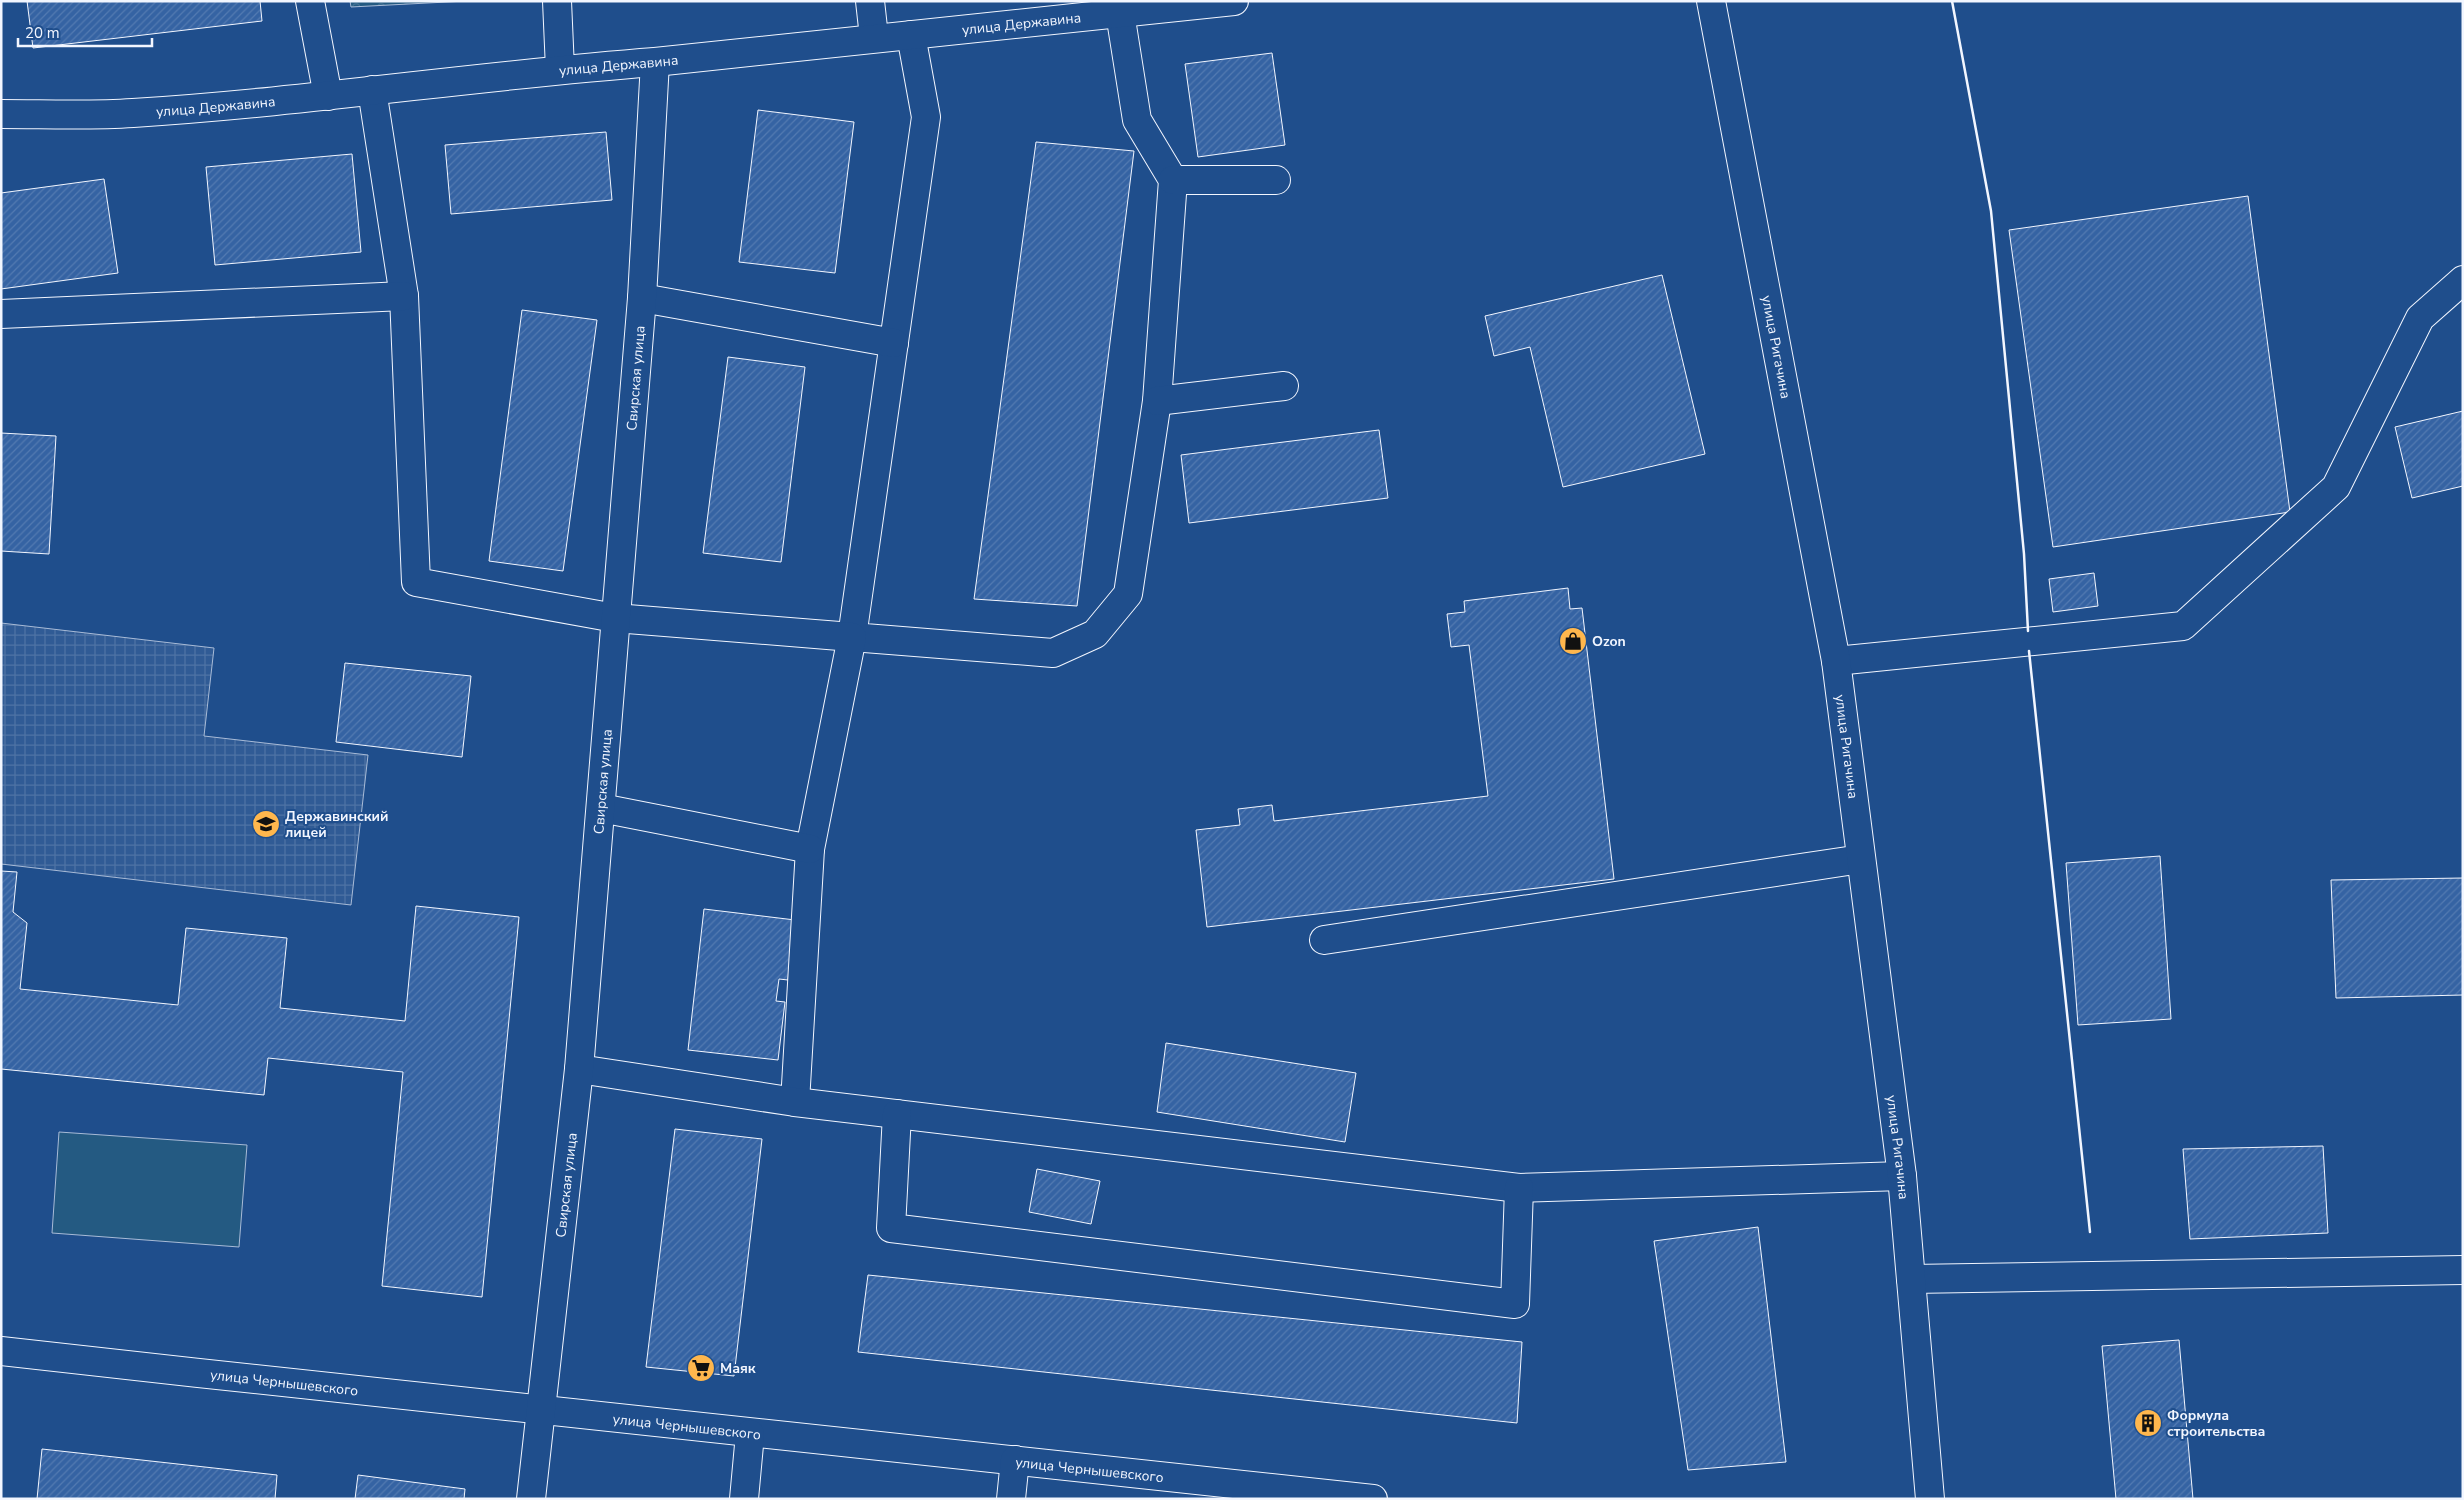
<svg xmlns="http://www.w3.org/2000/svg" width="2464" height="1500" font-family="'Nunito Sans',sans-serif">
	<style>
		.forest { fill: url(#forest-crowns); stroke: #a8bbd7 }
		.park { fill: #245a82; stroke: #a8bbd7 }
		.plaza { fill: url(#plaza-grid); stroke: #a8bbd7 }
		.building { fill: url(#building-hatch); stroke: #f2f6ff }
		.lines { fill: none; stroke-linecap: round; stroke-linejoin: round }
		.minor-casing { stroke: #f2f6ff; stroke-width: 30 }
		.major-casing { stroke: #f2f6ff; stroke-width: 30 }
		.minor { stroke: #1f4e8c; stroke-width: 28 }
		.major { stroke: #1f4e8c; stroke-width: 28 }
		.wall { stroke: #f2f6ff; stroke-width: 2.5 }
		.labels { text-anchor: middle; stroke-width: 4; stroke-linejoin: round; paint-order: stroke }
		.street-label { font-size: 14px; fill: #f2f6ff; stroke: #1f4e8c }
		.poi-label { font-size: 14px; font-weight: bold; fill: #f2f6ff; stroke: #1f4e8c; text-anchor: start }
	</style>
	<defs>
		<pattern id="forest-crowns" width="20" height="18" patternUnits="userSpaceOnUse" patternTransform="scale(1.25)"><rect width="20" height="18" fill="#245a82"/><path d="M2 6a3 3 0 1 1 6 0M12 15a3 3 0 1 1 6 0" fill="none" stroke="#447295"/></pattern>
		<pattern id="plaza-grid" width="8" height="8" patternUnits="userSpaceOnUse" patternTransform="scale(1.25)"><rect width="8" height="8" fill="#305b95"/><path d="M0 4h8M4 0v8" fill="none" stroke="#4e73a5"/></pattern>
		<pattern id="building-hatch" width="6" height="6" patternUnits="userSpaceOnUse" patternTransform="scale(1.25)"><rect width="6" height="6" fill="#3563a3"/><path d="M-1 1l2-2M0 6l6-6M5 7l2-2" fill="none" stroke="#537ab1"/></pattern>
	</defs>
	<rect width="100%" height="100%" fill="#1f4e8c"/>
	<path class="forest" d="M350,1h116l-115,6z"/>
	<path class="park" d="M59,1132l188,13 -8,102 -187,-14z"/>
	<path class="plaza" d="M1,623l213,25 -10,88 164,19 -17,150 -350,-41z"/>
	<g class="building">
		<path d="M27,1h233l2,20 -229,27z"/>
		<path d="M1272,53l13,92 -87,12 -13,-93z"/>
		<path d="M758,110l96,12 -19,151 -96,-11z"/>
		<path d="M606,132l6,68 -161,14 -6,-69z"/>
		<path d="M1036,142l98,9 -57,455 -103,-7z"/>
		<path d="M352,154l9,98 -146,13 -9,-98z"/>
		<path d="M104,179l14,94 -117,16v-96z"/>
		<path d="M2248,196l42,316 -237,35 -44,-317z"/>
		<path d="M1662,275l43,179 -142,33 -33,-140 -36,9 -9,-40z"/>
		<path d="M522,310l75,10 -34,251 -74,-10z"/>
		<path d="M728,357l77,10 -24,195 -78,-9z"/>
		<path d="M2463,411v75l-51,12 -17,-71z"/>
		<path d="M1379,430l9,68 -199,25 -8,-68z"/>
		<path d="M1,433l55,3 -7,118 -48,-3z"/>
		<path d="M2094,573l4,33 -45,6 -4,-33z"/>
		<path d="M1568,588l2,21 12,-1 32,271 -407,48 -11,-97 44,-5 -2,-16 34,-4 2,16 214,-25 -19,-151 -18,2 -4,-33 18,-2 -1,-11z"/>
		<path d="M345,663l126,13 -9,81 -126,-15z"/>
		<path d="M2160,856l11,163 -93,6 -12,-162z"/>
		<path d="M1,871l16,1 -4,40 14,11 -7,66 158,16 8,-77 101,10 -7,70 125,13 11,-115 103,11 -37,380 -100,-11 21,-214 -135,-14 -4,37 -263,-26z"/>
		<path d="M2463,878v117l-127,3 -5,-118z"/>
		<path d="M704,909l91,11 -7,60 -9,-1 -3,22 9,1 -7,58 -90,-10z"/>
		<path d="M1166,1043l190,30 -11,69 -188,-30z"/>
		<path d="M675,1129l87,10 -28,237 -88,-9z"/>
		<path d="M2323,1146l5,87 -138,6 -7,-90z"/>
		<path d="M1037,1169l63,12 -9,43 -62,-12z"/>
		<path d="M1758,1227l28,235 -98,8 -34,-229z"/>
		<path d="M868,1275l654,67 -5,81 -659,-71z"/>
		<path d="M2179,1340l14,159h-77l-14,-153z"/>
		<path d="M42,1449l235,26 -2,24h-238z"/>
		<path d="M358,1475l107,14 -1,10h-109z"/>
	</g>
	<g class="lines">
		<g class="minor-casing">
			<g id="minor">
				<path d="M310,1l18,95"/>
				<path d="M557,1l3,68"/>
				<path d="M870,1l4,36"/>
				<path d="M911,35l15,82 -74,520 201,16 42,-19 33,-40 29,-193 16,-221 -36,-60 -17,-107"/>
				<path d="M372,90l32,206 12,286 199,36 237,19 -42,212 -15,253"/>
				<path id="s1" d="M1,114c44,0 89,2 132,-1 175,-11 348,-38 522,-51l579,-61"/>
				<path d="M1173,180h103"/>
				<path d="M642,298l252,45"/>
				<path d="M1,314l403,-18"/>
				<path d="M1157,401l127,-15"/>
				<path d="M1836,661l347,-35 153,-139 84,-169 43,-38"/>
				<path d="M601,808l209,41"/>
				<path d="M1324,940l537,-81"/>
				<path d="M579,1069l216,33 724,86 383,-12"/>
				<path d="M897,1114l-6,114 624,76 4,-116"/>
				<path d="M1911,1279l552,-9"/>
				<path id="s2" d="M1,1351c457,51 914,101 1372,148"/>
				<path id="s3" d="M531,1499l48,-430 63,-771 13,-236"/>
				<path d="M744,1499l6,-65"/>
				<path d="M1011,1499l4,-39"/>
			</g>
		</g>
		<g class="major-casing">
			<g id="major">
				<path id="s4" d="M1711,1l125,660 66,515 28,323"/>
			</g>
		</g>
		<use href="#minor" class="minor"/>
		<use href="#major" class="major"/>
		<g class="wall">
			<path d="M1952,1l39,210 33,343 4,77"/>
			<path d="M2029,651l61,581"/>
		</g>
	</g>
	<defs>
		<g id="shop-disc" transform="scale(1.4375)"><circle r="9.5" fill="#ffb74d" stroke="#1f4e8c"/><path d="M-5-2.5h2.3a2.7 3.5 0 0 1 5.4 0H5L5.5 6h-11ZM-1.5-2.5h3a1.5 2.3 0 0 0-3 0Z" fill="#111"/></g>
		<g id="school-disc" transform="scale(1.4375)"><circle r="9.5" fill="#ffb74d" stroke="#1f4e8c"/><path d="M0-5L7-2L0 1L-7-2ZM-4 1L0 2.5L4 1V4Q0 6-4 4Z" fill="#111"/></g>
		<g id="supermarket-disc" transform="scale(1.4375)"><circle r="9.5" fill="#ffb74d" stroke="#1f4e8c"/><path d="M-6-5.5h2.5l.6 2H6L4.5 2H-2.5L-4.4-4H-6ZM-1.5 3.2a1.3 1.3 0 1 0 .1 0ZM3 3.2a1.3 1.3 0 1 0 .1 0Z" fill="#111"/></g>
		<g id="building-disc" transform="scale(1.4375)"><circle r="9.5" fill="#ffb74d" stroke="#1f4e8c"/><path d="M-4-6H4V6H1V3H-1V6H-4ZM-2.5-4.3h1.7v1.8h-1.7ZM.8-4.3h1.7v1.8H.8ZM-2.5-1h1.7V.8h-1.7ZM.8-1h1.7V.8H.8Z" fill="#111"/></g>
	</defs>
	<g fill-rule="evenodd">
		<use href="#shop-disc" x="1573" y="641"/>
		<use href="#school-disc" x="266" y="824"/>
		<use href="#supermarket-disc" x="701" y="1368"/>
		<use href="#building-disc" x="2148" y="1423"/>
	</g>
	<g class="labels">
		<g class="street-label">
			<text dy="5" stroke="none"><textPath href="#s1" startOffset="1025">улица Державина</textPath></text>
			<text dy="5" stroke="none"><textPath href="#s1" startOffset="620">улица Державина</textPath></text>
			<text dy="5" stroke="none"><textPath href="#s1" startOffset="215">улица Державина</textPath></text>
			<text dy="5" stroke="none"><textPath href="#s4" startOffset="352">улица Ригачина</textPath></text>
			<text dy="5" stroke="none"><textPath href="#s3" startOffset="1126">Свирская улица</textPath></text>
			<text dy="5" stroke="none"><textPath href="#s4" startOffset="758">улица Ригачина</textPath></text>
			<text dy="5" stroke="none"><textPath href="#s3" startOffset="721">Свирская улица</textPath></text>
			<text dy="5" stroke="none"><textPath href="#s4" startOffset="1162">улица Ригачина</textPath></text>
			<text dy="5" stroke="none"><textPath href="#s3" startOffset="316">Свирская улица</textPath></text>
			<text dy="5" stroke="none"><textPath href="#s2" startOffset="285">улица Чернышевского</textPath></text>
			<text dy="5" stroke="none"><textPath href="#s2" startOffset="690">улица Чернышевского</textPath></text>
			<text dy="5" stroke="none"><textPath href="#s2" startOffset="1095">улица Чернышевского</textPath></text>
		</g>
		<g class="poi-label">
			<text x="1592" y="646">Ozon</text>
			<text x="285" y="821">Державинский<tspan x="285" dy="16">лицей</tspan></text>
			<text x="720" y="1373">Маяк</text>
			<text x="2167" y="1420">Формула<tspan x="2167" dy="16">строительства</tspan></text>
		</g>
	</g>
	<rect width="2464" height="1500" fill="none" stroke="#f2f6ff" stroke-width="5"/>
	<path d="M18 38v8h134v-8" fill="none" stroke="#f2f6ff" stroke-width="2.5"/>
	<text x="25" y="38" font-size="15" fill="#f2f6ff" stroke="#1f4e8c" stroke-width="4" paint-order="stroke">20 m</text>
</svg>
